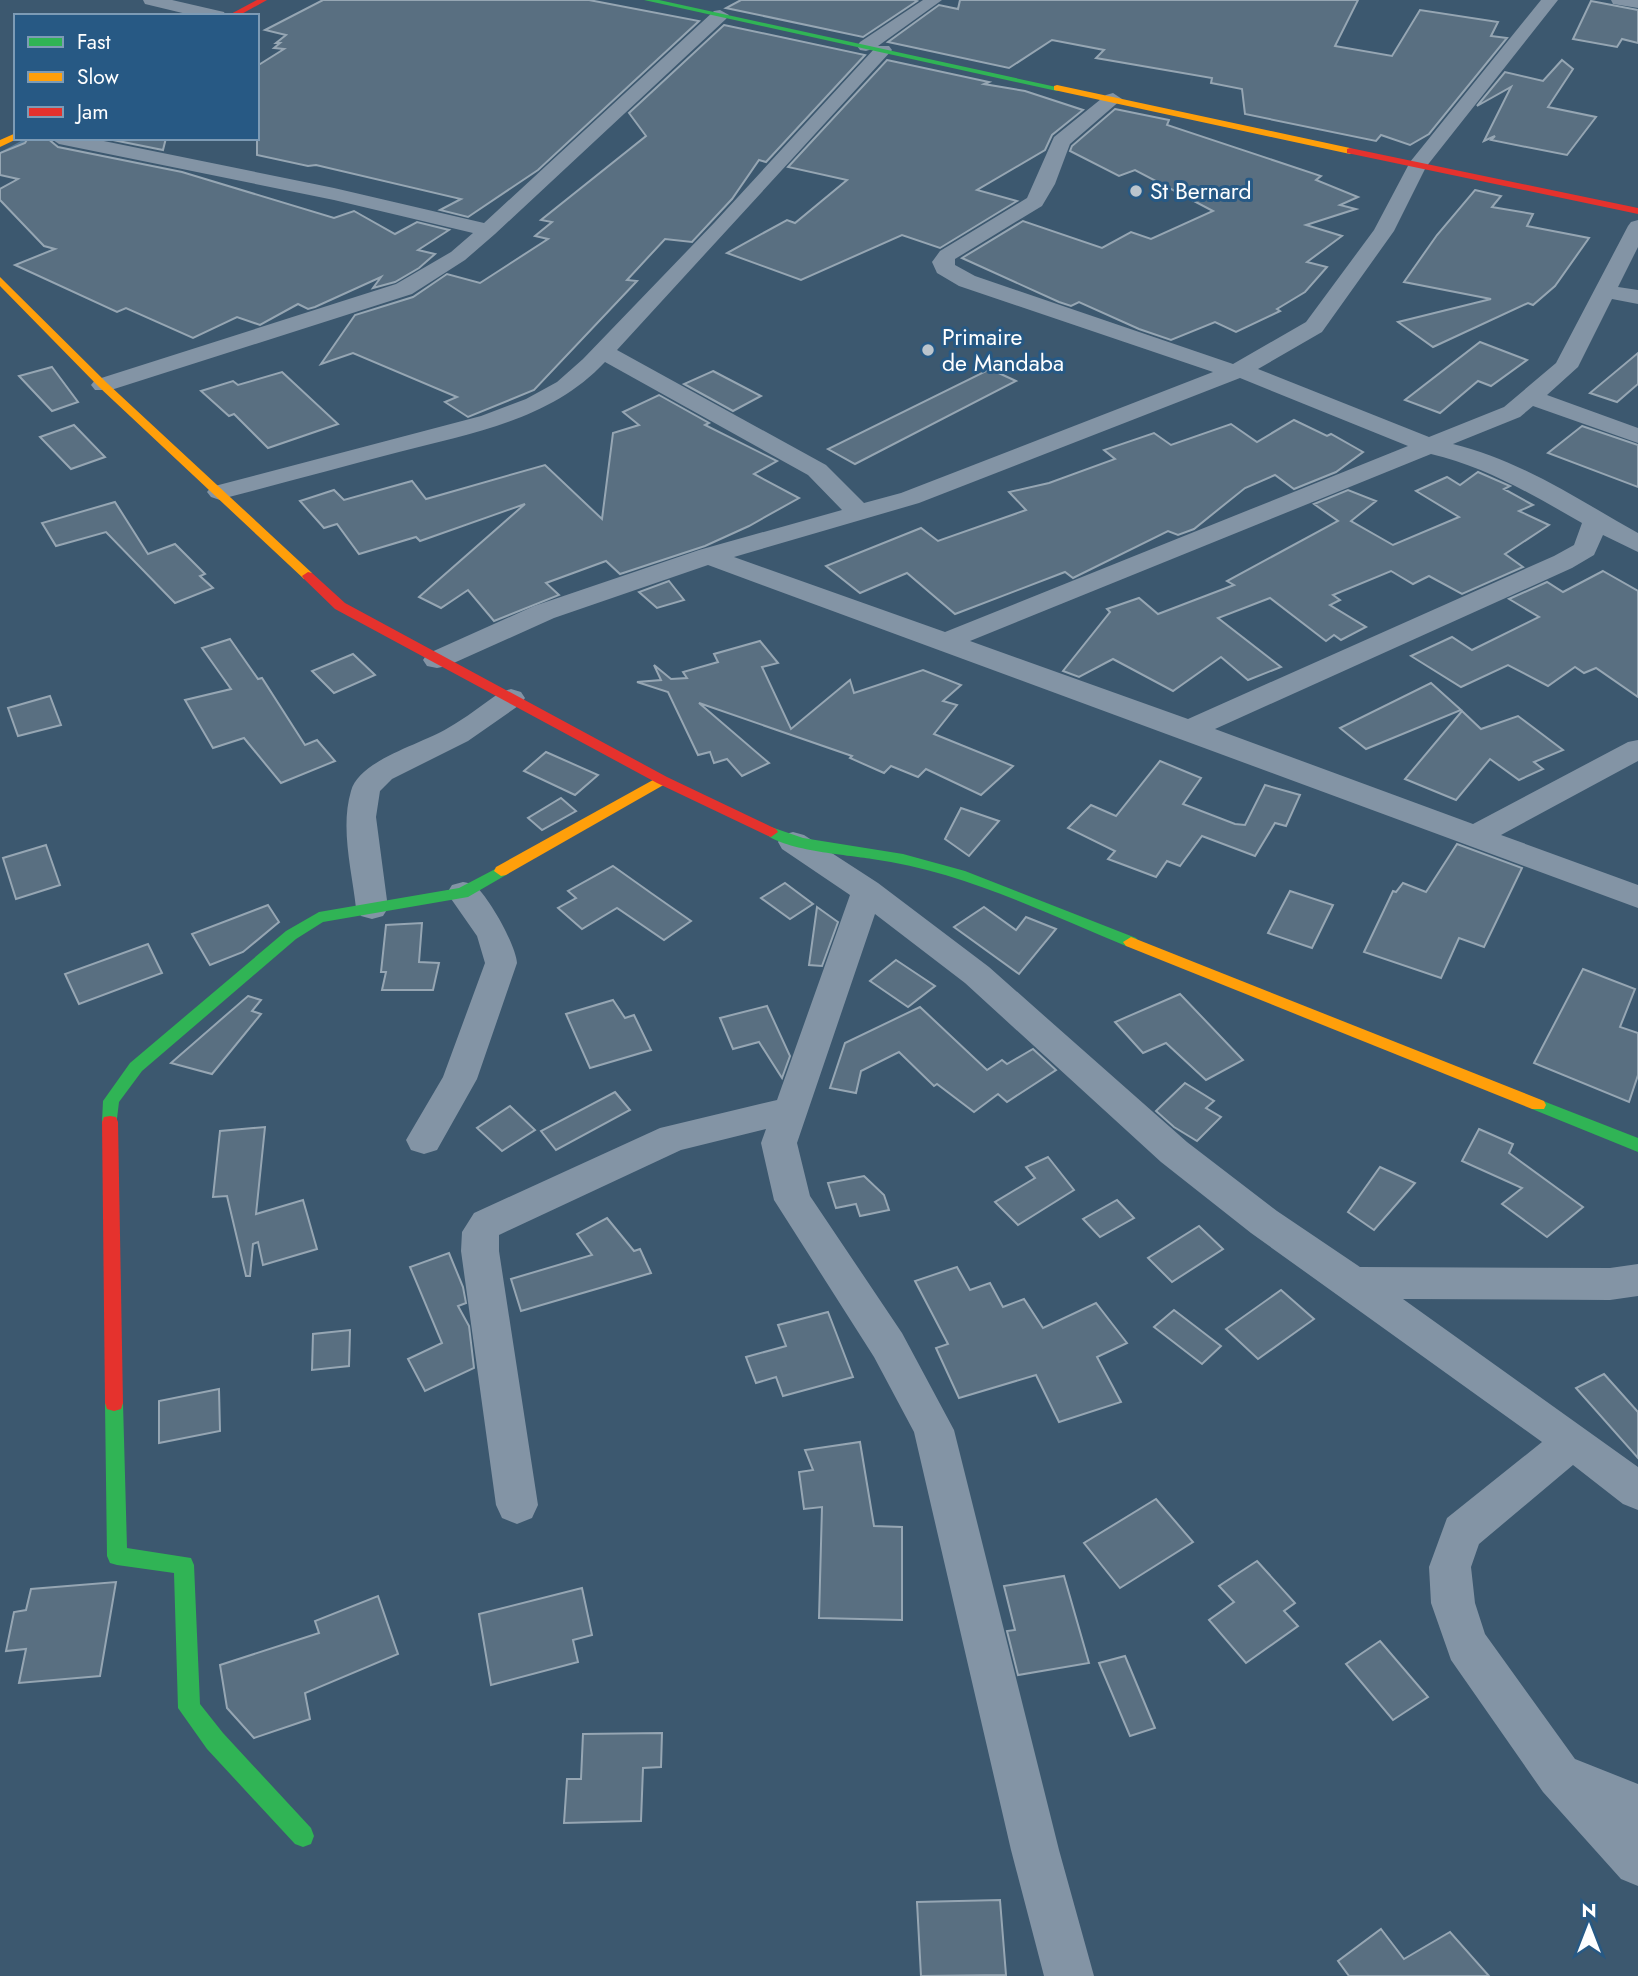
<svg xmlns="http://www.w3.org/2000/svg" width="1638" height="1976" font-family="Jost,sans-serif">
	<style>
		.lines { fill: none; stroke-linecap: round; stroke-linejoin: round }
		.stream { stroke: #557895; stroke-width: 5 }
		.building { fill: #596f81; stroke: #96a6b3; stroke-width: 2 }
		.street { fill: #8394a5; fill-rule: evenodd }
		.fast { fill: #30b455; fill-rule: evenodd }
		.slow { fill: #ff9f0a; fill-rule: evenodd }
		.jam { fill: #e5322d; fill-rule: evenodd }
		.poi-dot { fill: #bbc5cd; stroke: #275984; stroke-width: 2.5 }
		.labels { text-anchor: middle; stroke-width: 6; stroke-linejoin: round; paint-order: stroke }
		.far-poi-label { font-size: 23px; fill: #fff; stroke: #275984; text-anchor: start }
	</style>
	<rect width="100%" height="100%" fill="#3c586f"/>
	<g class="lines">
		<path class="stream" d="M0,155l32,-17"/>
	</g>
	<g class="building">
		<path d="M323,0h266l110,21 -161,149 -70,47 -28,-7 21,-11 -145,-34 -8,1 -51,-11v-89l27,-17 -10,-1 6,-5h-4l10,-8 -21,-5z"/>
		<path d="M741,0h173l3,1 -54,36 -137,-29z"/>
		<path d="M960,0h398l-23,46 57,10 28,-46 78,12 -7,14 16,2 -78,96 -19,11 -29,-10 -5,6 -131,-27 -3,-25 -31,-6 1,-5 -116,-20 8,-8 -52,-10 -43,28 -121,-26 51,-37 19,4z"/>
		<path d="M1591,1l47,9v33l-16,-4 -5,8 -44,-8z"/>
		<path d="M724,25l141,30 -99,107 -7,-2 -27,39 -40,43 -27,-3 -38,41 10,1 -103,109 -66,27 -23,-15 12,-5 -104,-44 -32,11 34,-49 58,-18 34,-23 33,9 68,-44 -13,-3 17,-14 -11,-2 105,-84 -17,-23z"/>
		<path d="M887,60l102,22 -5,2 41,7 58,19 -31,25 -7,15 -68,40 40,11 -77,47 -38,-13 -101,45 -74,-27 60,-33 8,3 52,-43 -59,-13z"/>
		<path d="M1562,60l11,9 -25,38 48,10 -29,38 -76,-15 4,-4 -11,5 27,-54 -34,19 28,-34 38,9z"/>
		<path d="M1115,109l54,11 -2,5 154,51 -5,4 42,17 -18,8 16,4 -50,16 36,11 -35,26 20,5 -22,25 -28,17 3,2 -44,21 -21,-10 -44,18 -32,-11 -60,-27 -8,4 -12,-4 -97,-44 61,-37 79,27 29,-16 20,7 62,-28 -78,-41 -16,6 -49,-25 2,-5z"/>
		<path d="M28,138h19l11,9 124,25 152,46 20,-7 41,23 22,-12 32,8 -31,20 17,4 -16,14 -24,14 -22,6 8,-11 -66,30 -7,2 -10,-5 -38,21 -23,-8 -44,21 -67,-30 -9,4 -102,-47 40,-16 -11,-3 -44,-46v-11l18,-10 -18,-4v-22l25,-10z"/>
		<path d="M103,138h63l-3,12z"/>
		<path d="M1475,190l26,6 -9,11 41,7 -6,12 62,12 -34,48 -22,19 -5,-2 -95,44 -35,-25 93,-23 -87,-17 33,-47z"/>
		<path d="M1480,342l47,18 -36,26 -13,-5 -38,32 -35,-13z"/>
		<path d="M1638,353v31l-21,18 -27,-9z"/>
		<path d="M52,367l26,35 -26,9 -33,-35z"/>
		<path d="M990,369l26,12 -161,83 -27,-15z"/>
		<path d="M713,371l48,25 -28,15 -49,-27z"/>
		<path d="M282,372l56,52 -70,24 -34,-34 -5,2 -28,-25 32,-10 5,4z"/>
		<path d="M659,395l50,28 -4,2 72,36 -23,13 45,24 -50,28 -44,20 -85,28 -14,-13 -60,22 13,12 -65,26 -26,-31 -27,18 -22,-11 106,-93 -105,37 -4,-4 -57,17 -22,-30 -13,4 -24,-27 34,-11 10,10 68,-19 14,18 119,-34 57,54 11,-86 26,-8 -16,-13z"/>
		<path d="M1294,420l33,16 4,-2 32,18 -27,20 -42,17 -19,-14 -30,13 -51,41 -16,6 -10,-4 -95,47 -8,-6 -110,42 -48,-41 -47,20 -34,-27 95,-38 17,13 88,-31 -17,-18 40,-9 66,-24 -11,-9 50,-17 17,12 60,-21 26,18z"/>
		<path d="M74,425l31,32 -34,12 -31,-32z"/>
		<path d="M1582,426l56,19v42l-90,-34z"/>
		<path d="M1478,472l32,14 -6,3 29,16 -14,6 30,14 -44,29 18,13 -61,27 -33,-18 -16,8 -22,-13 -58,24 7,5 -10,5 36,22 -25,13 -7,-5 -8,6 -56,-43 -52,20 63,49 -33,13 -27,-23 -48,34 -60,-32 -34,18 -16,-6 47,-59 -3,-3 32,-11 19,16 76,-29 -7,-4 111,-60 -24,-17 34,-14 28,11 -25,20 42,24 66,-28 -43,-26 31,-14 13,8z"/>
		<path d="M115,502l33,52 27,-10 30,30 -5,2 13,12 -38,15 -69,-71 -50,14 -14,-23z"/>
		<path d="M1603,571l35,20v106l-42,-29 -12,5 -9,-6 -27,19 -40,-21 -47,22 -50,-31 41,-19 20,13 67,-33 -30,-18 38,-17 16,10z"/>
		<path d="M669,581l15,19 -27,8 -18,-16z"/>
		<path d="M230,639l28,40 4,-1 43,67 12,-5 18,21 -54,22 -37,-45 -31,10 -28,-48 46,-11 -29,-41z"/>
		<path d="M760,641l18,22 -16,4 29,62 59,-49 4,13 69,-23 38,15 -18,16 14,4 -23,29 79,32 -32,29 -55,-26 -8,8 -27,-11 -7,7 -34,-15 2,-2 -153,-53 70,60 -27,13 -15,-17 -13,4 -4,-11 -12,3 -30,-63 -31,-10 24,-2 -7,-15 17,14 16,-1 -4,-6 35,-10 -4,-8z"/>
		<path d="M353,654l22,21 -41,18 -22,-22z"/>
		<path d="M1431,683l30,27 -95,39 -26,-21z"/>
		<path d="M50,696l11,29 -43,11 -10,-28z"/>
		<path d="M1462,711l19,18 37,-13 45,34 -29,12 9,7 -24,11 -29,-21 -34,41 -51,-21z"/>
		<path d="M546,752l52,23 -23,20 -51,-24z"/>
		<path d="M1160,761l41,17 -18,26 52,20 10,1 20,-40 35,10 -14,31 -11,-3 -20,33 -53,-20 -22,30 -13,-5 -11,16 -48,-18 7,-8 -47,-23 23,-23 25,11z"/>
		<path d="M561,798l15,13 -34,19 -14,-12z"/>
		<path d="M961,808l38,13 -30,35 -24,-17z"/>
		<path d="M1457,844l65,24 -38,79 -25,-9 -18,40 -77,-26 29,-61 3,1 7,-9 23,9z"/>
		<path d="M46,845l14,40 -44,14 -13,-41z"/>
		<path d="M613,866l38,27 40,28 -27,19 -47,-32 -35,21 -24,-21 18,-10 -8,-7z"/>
		<path d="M785,883l28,21 -23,15 -29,-21z"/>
		<path d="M1290,891l43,14 -21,43 -44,-15z"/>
		<path d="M268,905l11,17 -36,30 -33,13 -18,-31z"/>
		<path d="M817,907l21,15 -16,44 -13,-1z"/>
		<path d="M984,907l32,23 10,-13 30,12 -37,45 -65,-47z"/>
		<path d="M422,923l-3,39 20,1 -6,27h-51l4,-18h-5l5,-47z"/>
		<path d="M148,944l14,29 -83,31 -14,-30z"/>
		<path d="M896,960l39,26 -27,21 -38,-26z"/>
		<path d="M1583,969l52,20 -15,38 18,6v42l-9,27 -95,-39z"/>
		<path d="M1180,994l63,66 -37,20 -40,-37 -23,10 -28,-31z"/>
		<path d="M248,996l13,4 -9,11 9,3 -49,60 -41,-11z"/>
		<path d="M613,1000l12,18 9,-3 17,35 -61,18 -24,-54z"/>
		<path d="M767,1006l23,50 -8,22 -23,-36 -26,7 -13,-31z"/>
		<path d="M920,1007l67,63 15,-10 5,4 26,-15 23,21 -49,32 -9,-8 -24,18 -37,-28 -3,2 -35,-34 -38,19 -5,22 -26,-5 15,-45z"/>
		<path d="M1185,1083l29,18 -8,7 15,9 -24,24 -23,-14 -18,-16z"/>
		<path d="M615,1092l15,18 -74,40 -15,-19z"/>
		<path d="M510,1106l25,24 -33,21 -25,-23z"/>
		<path d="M265,1127l-9,87 47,-14 14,49 -54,16 -5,-23 -5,2 -3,32h-4l-19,-80 -14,1 7,-66z"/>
		<path d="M1479,1129l34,15 -4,9 74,54 -36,30 -45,-33 20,-16 -60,-27z"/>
		<path d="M1048,1157l26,33 -56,35 -23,-23 40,-24 -9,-11z"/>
		<path d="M1380,1167l35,16 -41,47 -26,-18z"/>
		<path d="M864,1176l20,19 5,15 -29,6 -4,-12 -20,4 -8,-25z"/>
		<path d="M1117,1200l17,18 -34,19 -17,-18z"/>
		<path d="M607,1218l27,33 6,-2 11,24 -130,38 -10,-32 81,-24 -15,-21z"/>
		<path d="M1199,1226l24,23 -51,33 -24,-24z"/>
		<path d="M449,1253l14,34 3,16 -8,3 11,20 5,42 -49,23 -17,-32 34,-16 -32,-76z"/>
		<path d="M957,1267l13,23 20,-7 13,24 21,-8 19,29 53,-25 31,40 -30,14 24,45 -62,20 -23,-47 -77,23 -23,-50 12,-4 -33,-63z"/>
		<path d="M1281,1290l33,29 -56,40 -32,-30z"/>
		<path d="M1174,1310l47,36 -19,18 -48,-37z"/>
		<path d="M828,1312l25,65 -70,19 -7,-19 -20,6 -10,-26 40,-11 -8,-21z"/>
		<path d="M350,1330l-1,36 -37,4 1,-36z"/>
		<path d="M1604,1374l34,38v46l-62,-70z"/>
		<path d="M219,1389l1,42 -61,12v-42z"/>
		<path d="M860,1442l14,84 28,1v93l-83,-2 3,-111 -18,2 -5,-37 14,-2 -8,-20z"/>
		<path d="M1156,1499l37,43 -73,46 -36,-45z"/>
		<path d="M1257,1561l38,42 -11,8 14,15 -52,37 -37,-43 25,-18 -15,-16z"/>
		<path d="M1064,1576l25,87 -71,12 -11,-44 8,-1 -11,-44z"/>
		<path d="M116,1582l-16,94 -81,7 7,-34 -20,2 8,-39 12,-2 5,-21z"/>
		<path d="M582,1588l10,47 -19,5 5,22 -87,23 -12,-71z"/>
		<path d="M378,1596l20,58 -93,39 5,26 -56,19 -27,-30 -7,-43 99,-32 -4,-12z"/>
		<path d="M1380,1641l48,56 -35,23 -47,-56z"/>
		<path d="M1125,1656l30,72 -25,8 -31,-73z"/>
		<path d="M662,1733l-1,34 -18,1 -2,53 -77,2 3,-44h14l2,-45z"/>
		<path d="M1000,1900l6,75 -85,1 -4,-74z"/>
		<path d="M1381,1929l23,30 46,-27 39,44h-140l-11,-15z"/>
	</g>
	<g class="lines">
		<g class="street">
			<path d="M143,0h29l52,12 2,4h-31l-50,-12z"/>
			<path d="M923,0h19l-64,46h11l3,4 -275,300 209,115 38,38 37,-10 312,-121 -254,-86 -22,-13 -5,-11 8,-11 87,-53 27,-61 52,-42 7,-2 9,6 -52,45 -15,40 -13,22 -87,53v6l20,11 258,88 73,-42 68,-92 36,-68 131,-162h17l-132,167 -32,64 -72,101 -64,37 171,68 75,-30 52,-44 72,-137 3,-4 7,-2v27l-20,40 20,3v14l-26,-5 -34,68 -31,28 91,33v15l-105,-37 -13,11 -67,27c67,16 126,56 185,89v19l-35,-17 -9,20 -22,13 -357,161 258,95 155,-82 10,-2v21l-137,74 137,50v23l-930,-343 -154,53 -107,48 -10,2 -10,-2 -4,-6 4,-6 107,-48 165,-56 143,-40 -34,-35 -203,-113c-54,58 -133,71 -206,90 -57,15 -113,30 -170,45l-9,3 -9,-3 -4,-5 4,-5 270,-71 45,-17 31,-17 26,-23 131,-136 161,-175 -9,3 -6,-1 -3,-4 3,-4zM1240,378l168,68 -463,186 -211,-75 185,-54zM1431,454c55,13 102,41 151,69l-8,22 -20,11 -366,163 -218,-78z"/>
			<path d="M1611,0h27v8l-25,-4z"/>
			<path d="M720,10l9,5 -3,4 -231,215 -30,26 -53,34 -301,96h-16l-4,-5 4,-5 301,-96 55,-32 22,-19 -139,-33 -275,-56 -9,-6h39l245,50 150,35 230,-212z"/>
			<path d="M511,689l10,3 4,6 -4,6 -53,37 -76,38 -12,12 -4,26 12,91 -5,8 -11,3 -11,-3 -5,-8c-4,-37 -16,-80 -5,-117 8,-31 71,-47 97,-63 18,-10 35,-24 53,-36z"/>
			<path d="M793,832l11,3 74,48 111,84 198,175 90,69 83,56 250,1 28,-4v32l-28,4 -207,-1 235,168v43l-15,-6 -50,-39 -94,79 -8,23 4,36 10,31 90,125 63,25v102l-17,-7 -78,-87 -92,-132 -20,-57 -2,-36 18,-49 95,-76 -291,-209 -90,-71 -196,-179 -90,-69 -78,229 13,53 92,137 52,97 105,420 35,126h-50l-33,-126 -97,-418 -40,-75 -100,-157 -13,-57 5,-14 -85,21 -182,85v16l39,254 -6,13 -15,6 -15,-6 -6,-13 -35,-254 1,-19 12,-19 186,-85 117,-28 73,-205 -68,-46 -4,-7 4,-7z"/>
			<path d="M463,882c4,1 8,1 11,3 14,10 42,60 43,78l-40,116 -40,71 -13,4 -13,-4 -5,-10 37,-63 42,-114 -8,-27 -30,-43 5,-8z"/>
		</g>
		<g class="fast">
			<path d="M644,0h15l402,88 -4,3z"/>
			<path d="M771,827l32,11 100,16 62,17 171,67 3,4 -8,5 -5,-1c-83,-34 -165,-75 -254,-87 -24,-4 -93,-9 -108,-27z"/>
			<path d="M501,866l7,5 -2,4 -38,22 -145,25 -27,17 -154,132 -23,31 -3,25h-12l-2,-5 1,-21 27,-38 156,-132 33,-19 140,-24z"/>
			<path d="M1538,1099l100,39v14l-106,-43 -2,-4 2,-4z"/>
			<path d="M114,1395l7,2 2,6 4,145 64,10 3,7 6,139 23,29 88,95 3,8 -3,8 -8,3 -8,-3 -88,-95 -29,-41 -4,-135 -57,-8 -7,-2 -3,-7 -2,-153 2,-6z"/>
		</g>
		<g class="slow">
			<path d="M1057,85l293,63 5,3 -5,3 -296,-64v-4z"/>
			<path d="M16,133v5h3l-19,9v-7z"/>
			<path d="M0,277l107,106 205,190v6h-8l-205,-192 -99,-101z"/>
			<path d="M662,775l7,5 -2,3 -161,92 -5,1 -7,-5 2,-4z"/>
			<path d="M1131,937l413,164 2,4 -2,4h-12l-406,-163 -3,-4z"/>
		</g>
		<g class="jam">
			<path d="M257,0h10l-29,16h-11z"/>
			<path d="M1350,148l288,60v6l-291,-61v-4z"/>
			<path d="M308,572l4,1 33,30 322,174 109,52 2,3 -7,5 -5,-2 -109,-52 -322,-174 -31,-30 -2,-3z"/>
			<path d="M110,1116l6,1 2,5 5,281 -2,6 -7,2 -7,-2 -2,-6 -3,-281 2,-5z"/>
		</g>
	</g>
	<g class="poi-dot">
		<circle cx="1136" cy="191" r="7"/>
		<circle cx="928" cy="350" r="7"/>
	</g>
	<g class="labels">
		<g class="far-poi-label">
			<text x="1150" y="199">St Bernard</text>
			<text x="942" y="345">Primaire<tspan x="942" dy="26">de Mandaba</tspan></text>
		</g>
	</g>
	<rect x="14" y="14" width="245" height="126" fill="#275984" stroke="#7d9bb5" stroke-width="2"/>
	<rect x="28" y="37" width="35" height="10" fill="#30b455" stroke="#7d9bb5" stroke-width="2"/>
	<text x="77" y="49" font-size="21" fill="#ffffff">Fast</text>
	<rect x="28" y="72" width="35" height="10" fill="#ff9f0a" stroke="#7d9bb5" stroke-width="2"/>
	<text x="77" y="84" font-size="21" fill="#ffffff">Slow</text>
	<rect x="28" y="107" width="35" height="10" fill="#e5322d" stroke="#7d9bb5" stroke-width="2"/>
	<text x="77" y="119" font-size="21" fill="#ffffff">Jam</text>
	<g transform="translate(1589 1927)" stroke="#275984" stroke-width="5" paint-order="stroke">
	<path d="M0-5L12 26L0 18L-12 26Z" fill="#ffffff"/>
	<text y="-10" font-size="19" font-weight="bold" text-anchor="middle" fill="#ffffff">N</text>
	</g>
</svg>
